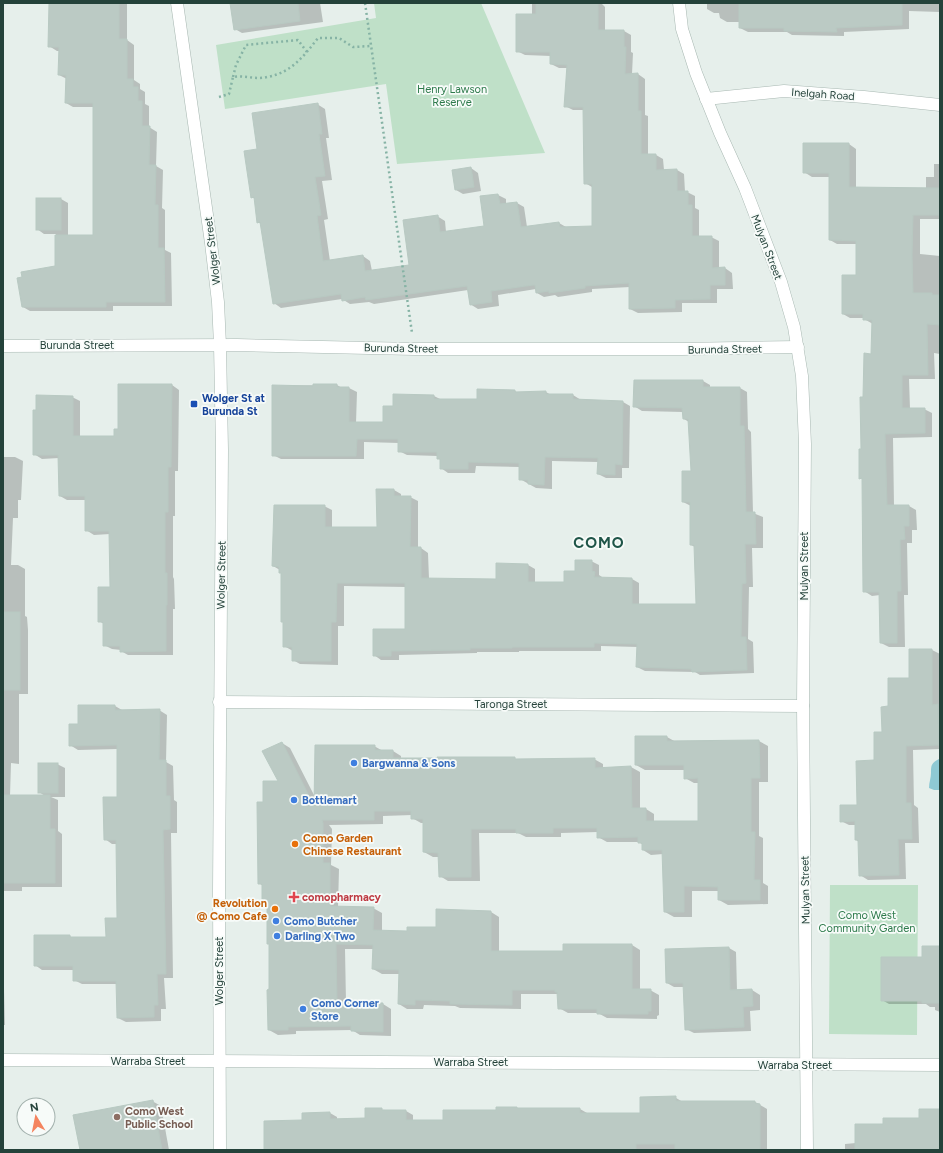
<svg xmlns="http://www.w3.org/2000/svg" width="943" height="1153" font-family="Figtree,sans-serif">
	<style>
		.green { fill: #bfe0c8; fill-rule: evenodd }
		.water { fill: #8ec9d4 }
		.shadow { fill: #0003 }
		.building { fill: #bbcac4; stroke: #b8c9c2 }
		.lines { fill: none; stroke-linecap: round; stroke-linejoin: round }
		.minor-casing { stroke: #a8b8b2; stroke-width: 13 }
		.path { stroke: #86b3a5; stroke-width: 2.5; stroke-dasharray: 2 3; stroke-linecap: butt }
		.minor { stroke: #fff; stroke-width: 12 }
		.transit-dot { fill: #1a4fb4; stroke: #f7fbf9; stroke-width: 1.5 }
		.shop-dot { fill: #3f7fe0; stroke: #f7fbf9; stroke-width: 1.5 }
		.food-dot { fill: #e8710a; stroke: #f7fbf9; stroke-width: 1.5 }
		.health-dot { fill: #e0444e; stroke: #f7fbf9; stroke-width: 1.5 }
		.education-dot { fill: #8d6e63; stroke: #f7fbf9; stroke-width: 1.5 }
		.labels { text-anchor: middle; stroke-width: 3.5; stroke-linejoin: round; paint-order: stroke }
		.park-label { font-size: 11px; fill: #2d7a4b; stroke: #f7fbf9 }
		.street-label { font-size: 11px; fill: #24423a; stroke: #f7fbf9 }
		.transit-label { font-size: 11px; font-weight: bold; fill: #164399; stroke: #f7fbf9; text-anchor: start }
		.shop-label { font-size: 11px; font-weight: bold; fill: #366cbe; stroke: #f7fbf9; text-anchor: start }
		.food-label { font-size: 11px; font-weight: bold; fill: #c56008; stroke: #f7fbf9; text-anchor: start }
		.health-label { font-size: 11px; font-weight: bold; fill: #be3a42; stroke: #f7fbf9; text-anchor: start }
		.education-label { font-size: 11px; font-weight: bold; fill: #785e54; stroke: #f7fbf9; text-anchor: start }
		.district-label { font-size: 15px; font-weight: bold; letter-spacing: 1px; fill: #1f5548; stroke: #f7fbf9 }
	</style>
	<rect width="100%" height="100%" fill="#e6efeb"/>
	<g class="green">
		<path d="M374,3h107l64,150 -148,11 -11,-80 -161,25 -9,-64 160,-27z"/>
		<path d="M830,885h88l-1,150 -88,-1zM881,957h24v44l-24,-1z"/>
	</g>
	<path class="water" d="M939,759h1v31h-6l-5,-2c0,-6 2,-10 2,-15 0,-7 0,-10 8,-14z"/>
	<g class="shadow">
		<path d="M63,3h64v37l7,5v35l6,4v5l5,3v12l4,2v21l8,5 -1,34 7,4 -1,38 3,2v40l6,3 1,53h-59v5h-83l-7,-4 33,-40v-33h-12l-7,-5 24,-30 7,4v33h26v-129h-21l-7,-4 1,-24 -8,-4v-24h-2l-8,-5z"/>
		<path d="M231,3h89l3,19 -81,11 -7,-4z"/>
		<path d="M532,3h69l4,4v24h19l7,4v17l2,1 -1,21h6l7,5v36l3,1v39h8l7,4 1,11h13l7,4 1,18h2l8,4v12l4,2v27h12l8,4v27h6l7,5 1,16h-16v14h-35v9l-44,1 -8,-4v-22l-38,2v3l-34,5 -3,-2 -11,2 -7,-4 -1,-4 -38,6 1,11 -21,3 -8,-5 -2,-14 -94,14 -5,-2 -19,2 -8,-5 -61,9 -7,-5 -13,-79 -3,-2 -3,-23 -3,-2 6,-47 59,-46 8,5 4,29h-3l6,42 -10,1 6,38 -4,1 6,41 33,-5 7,5 2,10 38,-5 27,-50 8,5 1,11 39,-5 13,-32 8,4v5l11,-1 7,4 3,20 32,-4 7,4h27l-1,-40 -7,-4 -1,-73h-11l-8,-4 2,-38h-8l-8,-4v-8l-26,-1 -8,-4 15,-36z"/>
		<path d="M707,3h233v9l-31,-1v18l-65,3v4l-52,-1 -5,-3h-39l-8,-4v-6h-13l-7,-4 -1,-5h-5l-7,-4z"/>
		<path d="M849,144l7,5v39l70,1v-12h8v-13h6v55h-20v35l20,2v98l-6,-1 1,26h-26l1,30h14l8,4v24l-39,1 1,68h15l7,4 1,20h-5v13h-5l1,52h-4l1,52h-16l-8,-4 -1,-48 -8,1 -8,-5 -1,-112 -3,-1 4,-80 8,-43 1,-31 -9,-5v-1h-14l-7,-4 14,-38v-32h-20l-7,-4v-63h-18l-8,-5z"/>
		<path d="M471,168l7,5 3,18 -18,3 -7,-4z"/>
		<path d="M703,381l7,4v3h30l7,4 1,37 3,3 2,81 10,4v31h-11l1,39h-4l-1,52 5,3 1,31 -54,2 -5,-3 -50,-1 -8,-4 1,-20 -37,-1v5h-82v1h-42v1l-78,2v5h-18l-7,-5 32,-25v-43l-62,-1v40h-6v39l-38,-1 -7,-4v-9l-9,-5 -2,-73 -2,-3 -7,-4 51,-60 8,4v18h46l16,-38 7,4v3h9l8,4v47h3l7,5 1,26 68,1 31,-15 7,4v14h30l11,-11 15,-11 8,4v10l3,2v1l30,1 7,4v22h58l-2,-58 -4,-2v-39l-8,-4 9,-30 -3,-50 -5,-3 -1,-7 -41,-1 -8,-5z"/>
		<path d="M172,385l7,5 -1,81h-3v45h-2v61l1,2 1,30h-2v46h-45l-7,-4v-1l-9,-1 -8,-4v-21l-5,-3 11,-33v-54l-16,1 -8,-5v-30h-19l-7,-4 -1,-38 -17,1 -8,-5 38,-57 8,4v36h35l4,-7z"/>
		<path d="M337,385l5,3h7l8,4 -1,31h28l10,-16 40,-11 8,4h36l37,-9 3,2 28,-1 5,3h22l8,5 42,2 7,4 -1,62h-7v10h-16l-8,-4v-12l-46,-1v28l-16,-1 -16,-9v-12l-44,-1 -1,7h-27l-7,-5v-8l-3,-2v-2l-31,-1 -8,-4v-8l-35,-1v17h-83l-8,-4v-69z"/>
		<path d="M3,438v19h12l8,4 -2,39h-3v18h-5l-2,47h7l7,4v47l2,1 1,13v64h-9v70l-8,-1 -1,33h35l-6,-4 18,-28 8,4v29h-14l7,3v31l4,3v53h-40v4h-19v20z"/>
		<path d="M910,650h22l8,4v95l-27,1 1,55 4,3 1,35h-14l1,36 -38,1 -8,-5 -1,-33 -3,-2v-15h-7l-8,-4 17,-15 17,-45 14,-54 21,-28z"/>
		<path d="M115,706l7,4h37l8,5 -1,47 7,4 1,34 3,2v31h-6l2,145h-9l2,31h-5v12l-35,1 -8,-4v-34h-36l-8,-4v-10h-32l-7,-5 35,-29 2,2h35l11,-19 -1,-75h-5l-7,-5 13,-41v-49l-40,1 -8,-5 9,-20z"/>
		<path d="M667,737l9,5 83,-1 9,5v36h-9v54l4,2v45l5,3v18l-40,1 -9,-5v-9h-27v26h-18l-9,-5 -2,-58 -12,1 -8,-5v-5l-4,-3h-32l-9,-5v-5l-37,1v4h-35l-8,-4h-39l1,48h-32l-8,-5 -1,-19h-6l-9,-5v-29h-3l-9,-5v-3l-29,1v8l-54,1 3,4 -1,36 8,4 -1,38 35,1 9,5v18l26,1 29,-4 54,-16 8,5v35h65l68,-7 8,5v40h10l9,5v20l-2,1v3l-50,-1 -9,-5h-30l-9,-5 -1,-14h-37v15l-61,-1 -5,-2 -31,-1 -1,4h-16l-8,-5v-30h-17l-9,-5v-20h-28l1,54 37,1 8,5v27l-31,-1 -8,-5 -56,1v3l-18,1 -9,-5 1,-40v-45l-2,-2v-37l-5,-2v-18l-4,-3 5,-80 15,-21 3,-39 8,5 25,49 59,-51 9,5h10l8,5v3l113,-1 4,2 76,-1 9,5v4l28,-1 9,5v37h6l8,5v8h45v-39h-5l-9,-5v-8h-40l-9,-5z"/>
		<path d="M940,947v65l-5,-2v-3h-5l-4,-3h-37l-7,-4 41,-42z"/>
		<path d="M729,948l7,4 1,39 15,-1 8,5v15l-10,1 1,20 -57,2 -8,-4 -2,-42h-10l-7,-4z"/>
		<path d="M3,952l2,73h-2z"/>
		<path d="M676,1098l7,4h72l12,7v41h-502l38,-29 27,-8 7,4v2h29v-10l40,2 7,4v6h31l75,-12h61l7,4 54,1z"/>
		<path d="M152,1101l9,5 8,44h-88z"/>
		<path d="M940,1110v40h-95v-6l11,-1 28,-18 36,-6z"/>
	</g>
	<g class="building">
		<path d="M49,3h70v36h8v40h6v8h5v14h4v25h8l-1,39h7l-1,40h3v43h6l1,54h-59v5h-84l-5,-29 5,-1 -1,-5 34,-6v-31h38v-132h-28l1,-28h-8l1,-28h-11z"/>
		<path d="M230,3h68l2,18 -66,9z"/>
		<path d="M536,3h62v27h26v17h2l-1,27 13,-1v38h3v43h15v16l21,-1v22h11v14h4v31h20v32l13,-1v18h-15v14l-35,1v8l-46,1v-26l-44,3v2l-36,5v-2l-13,2 -1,-8h-2l-42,6 1,11 -22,3 -3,-19 -101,14 -1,-3 -23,4 -1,-7 -68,10 -13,-82 -3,1 -3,-26 -3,1 -7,-47 13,-2 -5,-36 66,-10 4,31h-3l6,42 -10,1 6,38 -4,1 6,45 40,-6 2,16 44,-6 -6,-45 35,-5 2,17 44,-6 -4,-30 18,-2 2,10 17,-2 4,25 38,-5 1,5 32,-1v-42h-8l-1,-77h-19l3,-42 -17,-1v-12h-34v-38h20z"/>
		<path d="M739,3h163v22l-66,3 1,4 -53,-1v-3h-45z"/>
		<path d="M803,143h46v44l91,1v27h-27l-1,40 1,38h19v2h8v30l-13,-1 1,51h-26v33h23v25l-40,1 2,71h22v21h-5l1,13 -5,1 1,51h-4v52h-17l-1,-51h-16l-1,-114 -3,1v-30h2l-1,-52h3l1,-44 7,1 1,-34h-9v-6h-21v-39h14v-34l-27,-1v-67h-26z"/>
		<path d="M471,167l3,20 -19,3 -3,-20z"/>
		<rect x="36" y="198" width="25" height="32"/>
		<path d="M634,380h69v7h37v39h4l2,86h9l1,32h-11l1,39 -4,1 -1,53h5l1,33 -55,2 -1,-3 -55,-2 1,-23 -43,-1v4h-82v1h-42v2l-79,1v5h-18v-27h32v-46h-68l-1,39h-5v39h-39v-14h-9v-25h-2v-49h-2v-6l-7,-1 2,-61h51v22h52l-1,-38h18v7h17l-1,51h11v31l75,1v-16l32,1v18h36v-11h11v-11h17v11l3,1 -1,5 38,1v26h64l-2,-59h-4v-43h-8v-31h9l-3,-52h-5l-1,-11 -49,-1z"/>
		<path d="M118,384h54l-1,83h-3v45h-3v61h2v32h-1v46l-46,1v-6h-17v-24h-5v-35h12l-1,-56h-24v-35h-26l-1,-41h-25v-45h3v-15l37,1v40h41v-7h4z"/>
		<path d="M313,384h24v3h12v35h34v-16h10v-12l41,1v4h43v-10l38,1v2l31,-1v3h27v5l50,2 -1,64 -7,-1v11l-18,-1 1,-16 -53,-1 -1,28 -16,-1v-4h-9v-17l-51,-1v7h-28v-10h-3v-7h-39v-13h-41l-1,17h-84v-71l41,1z"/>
		<rect x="3" y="612" width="17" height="78"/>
		<path d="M909,649h23v56l6,-1 1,41 -33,1v57h5l1,36h-14l1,36 -40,1 -1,-36h-3v-19l-15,1v-17h17l-1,-44 18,-1v-28h8l-1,-25 7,-1v-28h21z"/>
		<path d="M78,705h37v5l45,-1 -1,51h7v36h4v33l-7,1 3,144h-9l1,31h-4v12l-37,1 -1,-37h-43v-15h-39v-31h36v2h36l-1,-19h12l-1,-78h-12l-1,-43h14v-52l-48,1v-22h9z"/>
		<path d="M635,736h32v5l92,-1 1,38h-9v54h4l-1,48h6v20h-42v-13l-34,-1v26h-20l-2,-62h-20v-7h-4v-6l-41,1v-10h-44v5h-37v-4h-45v48h-32l-1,-24 -15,-1v-33h-12v-8h-37v9h-52l1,3v40h7v43l44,1 -1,23 34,1v-4h29v-18l55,2v40h72v-7h69v45h19v22h-3v3h-51v-5h-39l-1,-17h-2v-2h-43v15l-62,-1v-3l-35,-1v5l-17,-1 1,-34 -27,-1 1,-24 -37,-1 1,58 46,1v29l-32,-1v-5l-63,1v3h-20l-1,-40 2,-1v-45h-2v-40h-5v-20h-4l-1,-82h6v-21h15l-16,-30 20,-9 32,64 1,-61h60v5h18v8h44v-1h78v2l80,-1v10l36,-2 1,42h14v13h52v-43l-14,1v-14h-49z"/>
		<rect x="38" y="763" width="20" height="30"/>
		<path d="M3,795h47v34h5v54h-52z"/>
		<path d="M922,946h18v57h-18v-2h-41v-44h41z"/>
		<path d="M729,947l1,43 22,-1 1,17 -10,1 1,20 -59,3 -2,-47h-17l-1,-34z"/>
		<path d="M676,1096v5h79v2l5,1v46l-85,-1v-5h-39v6h-372v-29l38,-1v-7l28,-1v7l35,-1v-10h17v2h24v10h37v-10h53v-3h21v1h63v5h60v-16z"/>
		<path d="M153,1100l9,50h-82l-7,-35z"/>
		<path d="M919,1109h21v41h-85v-26h28v-6h36z"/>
	</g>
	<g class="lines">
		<g class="minor-casing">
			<g id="minor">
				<path d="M177,3l34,240 7,59 2,43 2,105 -3,442 1,258"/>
				<path d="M679,3l3,26 14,44 24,60 25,55 36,94 13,45 8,49 3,68 -2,262 4,444"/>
				<path d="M706,99l78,-8 80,6 76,8"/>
				<path d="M3,346l234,-1 178,4h267l116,-2"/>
				<path d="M219,702l584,4"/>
				<path d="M3,1060l937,5"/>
			</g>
		</g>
		<g class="path">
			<path d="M365,3l47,330"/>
			<path d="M233,77l3,-12 10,-20 52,-5 9,12"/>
			<path d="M219,97l10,-3 4,-17c11,-2 23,3 34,0 24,-4 37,-21 51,-39h21l14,9 18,-1"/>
		</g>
		<use href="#minor" class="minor"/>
	</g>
	<rect class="transit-dot" x="190" y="400" width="8" height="8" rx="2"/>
	<g class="shop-dot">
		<circle cx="354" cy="763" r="4"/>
		<circle cx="294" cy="800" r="4"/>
		<circle cx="276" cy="921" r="4"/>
		<circle cx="277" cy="936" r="4"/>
		<circle cx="303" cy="1009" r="4"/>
	</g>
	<g class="food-dot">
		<circle cx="295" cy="844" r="4"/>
		<circle cx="275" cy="909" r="4"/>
	</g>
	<path class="health-dot" d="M292 891h4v4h4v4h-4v4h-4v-4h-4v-4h4z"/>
	<circle class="education-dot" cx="117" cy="1117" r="4"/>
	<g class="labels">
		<g class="park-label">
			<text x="452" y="93">Henry Lawson<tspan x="452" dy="13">Reserve</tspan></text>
			<text x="867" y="919">Como West<tspan x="867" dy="13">Community Garden</tspan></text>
		</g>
		<g class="street-label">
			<text transform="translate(823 94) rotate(4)" y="4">Inelgah Road</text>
			<text transform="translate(767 247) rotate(69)" y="4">Mulyan Street</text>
			<text transform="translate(212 251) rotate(-97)" y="4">Wolger Street</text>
			<text x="77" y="349">Burunda Street</text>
			<text transform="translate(401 348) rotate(1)" y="4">Burunda Street</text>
			<text transform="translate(725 349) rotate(-1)" y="4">Burunda Street</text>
			<text transform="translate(804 566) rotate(-90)" y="4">Mulyan Street</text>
			<text transform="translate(221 575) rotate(-89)" y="4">Wolger Street</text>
			<text x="511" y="708">Taronga Street</text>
			<text transform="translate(805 890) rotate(-91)" y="4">Mulyan Street</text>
			<text transform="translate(219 971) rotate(-90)" y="4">Wolger Street</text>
			<text x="148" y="1065">Warraba Street</text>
			<text x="471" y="1066">Warraba Street</text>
			<text x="795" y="1069">Warraba Street</text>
		</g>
		<g class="transit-label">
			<text x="202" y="402">Wolger St at<tspan x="202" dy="13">Burunda St</tspan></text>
		</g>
		<g class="shop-label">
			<text x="362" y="767">Bargwanna &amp; Sons</text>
			<text x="302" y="804">Bottlemart</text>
			<text x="284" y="925">Como Butcher</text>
			<text x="285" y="940">Darling X Two</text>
			<text x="311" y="1007">Como Corner<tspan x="311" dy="13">Store</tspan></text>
		</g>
		<g class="food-label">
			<text x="303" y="842">Como Garden<tspan x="303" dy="13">Chinese Restaurant</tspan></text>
			<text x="267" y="907" text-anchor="end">Revolution<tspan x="267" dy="13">@ Como Cafe</tspan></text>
		</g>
		<g class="health-label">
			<text x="302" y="901">comopharmacy</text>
		</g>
		<g class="education-label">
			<text x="125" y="1115">Como West<tspan x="125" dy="13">Public School</tspan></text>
		</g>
		<g class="district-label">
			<text x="599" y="548">COMO</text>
		</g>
	</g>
	<rect width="943" height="1153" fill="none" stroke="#24423a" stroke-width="8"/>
	<g transform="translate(36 1117) rotate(350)"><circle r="19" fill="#f7fbf9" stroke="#a3b1ad"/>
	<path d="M0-3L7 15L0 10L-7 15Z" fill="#f4845f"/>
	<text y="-6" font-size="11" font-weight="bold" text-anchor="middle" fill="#24423a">N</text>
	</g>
</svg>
